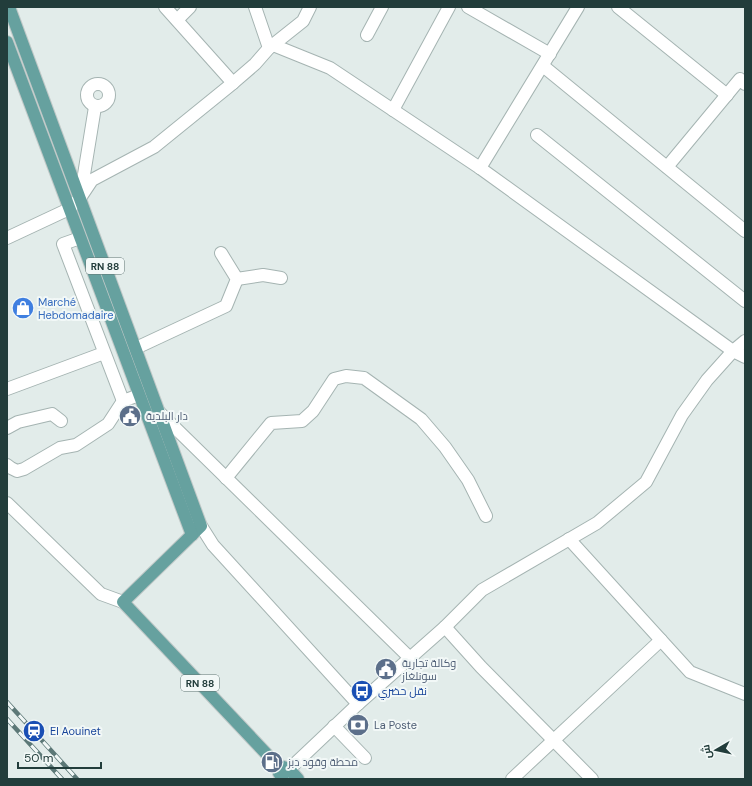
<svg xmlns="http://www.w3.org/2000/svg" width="752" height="786" font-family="'DM Sans',Cairo,sans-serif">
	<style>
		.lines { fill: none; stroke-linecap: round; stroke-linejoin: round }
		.minor-casing { stroke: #a5b4b2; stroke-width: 14 }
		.major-casing { stroke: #c1c9c8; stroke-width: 14 }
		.minor { stroke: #fff; stroke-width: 12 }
		.major { stroke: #66a19f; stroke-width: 12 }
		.rail-casing { stroke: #5c7877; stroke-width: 4.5 }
		.rail { stroke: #f2f8f7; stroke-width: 3; stroke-dasharray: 9; stroke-linecap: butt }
		.labels { text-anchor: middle; stroke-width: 4; stroke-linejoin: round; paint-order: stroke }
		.shield { fill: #f2f8f7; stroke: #607573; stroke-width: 1 }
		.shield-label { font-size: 10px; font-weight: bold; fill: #223d3b }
		.shop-label { font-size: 11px; fill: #366cbe; stroke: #f2f8f7; text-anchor: start }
		.service-label { font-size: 11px; fill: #4e5e75; stroke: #f2f8f7; text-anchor: start }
		.transit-label { font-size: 11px; fill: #164399; stroke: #f2f8f7; text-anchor: start }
	</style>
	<rect width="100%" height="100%" fill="#e2ecea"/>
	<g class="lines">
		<g class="minor-casing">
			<g id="minor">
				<path d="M165,7l68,76"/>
				<path d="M255,7l14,41"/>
				<path d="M468,7l82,47"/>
				<path d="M618,7l109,88"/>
				<path d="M177,20l13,-13"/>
				<path d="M367,35l15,-28"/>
				<path d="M273,45l57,23 150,100 253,183 12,6"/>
				<path d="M543,66l202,165"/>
				<circle cx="98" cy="95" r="11"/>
				<path d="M393,110l56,-103"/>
				<path d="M537,135l208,166"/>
				<path d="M667,167l73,-88 5,5"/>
				<path d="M480,168l98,-161"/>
				<path d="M81,193l14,-86"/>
				<path d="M7,238l62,-29 11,-11 12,-18 62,-33 79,-64 22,-19 14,-16 34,-27 7,-14"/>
				<path d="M80,238l-17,6 60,157 16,-6"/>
				<path d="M237,279l26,-4 18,3"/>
				<path d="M136,348l90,-42 11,-27 -16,-26"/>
				<path d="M7,389l97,-36"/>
				<path d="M159,412l251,246"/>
				<path d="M7,428l11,-6 34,-8 9,7"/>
				<path d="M7,465l4,3 6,3 7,-2 36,-21 16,-3 32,-21 15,-23"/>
				<path d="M226,478l45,-55 31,-2 11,-10 21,-32 12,-3 18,2 57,41 24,28 23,33 18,36"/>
				<path d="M7,503l94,91 22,8"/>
				<path d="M201,526l12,19 145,159"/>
				<path d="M569,539l121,133 55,22"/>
				<path d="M445,627l36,40 111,112"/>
				<path d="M334,726l31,32"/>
				<path d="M282,776l76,-72 87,-77 37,-37 115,-67 49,-41 36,-67 25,-35 26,-29 12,-10"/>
				<path d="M512,779l149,-139"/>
			</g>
		</g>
		<g class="major-casing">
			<g id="major">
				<path d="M9,7l192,519 -78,76 154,163 12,4 9,10"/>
				<path d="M7,42l185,493"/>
				<path d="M277,765l2,8 4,6"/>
			</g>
		</g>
		<use href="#minor" class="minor"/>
		<use href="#major" class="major"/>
		<g class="rail-casing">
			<g id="rail">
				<path d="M7,702l70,77"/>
				<path d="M7,719l55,60"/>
			</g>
		</g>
		<use href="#rail" class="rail"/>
	</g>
	<defs>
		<g id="shop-disc" transform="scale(1.15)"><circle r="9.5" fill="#3f7fe0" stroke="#f2f8f7"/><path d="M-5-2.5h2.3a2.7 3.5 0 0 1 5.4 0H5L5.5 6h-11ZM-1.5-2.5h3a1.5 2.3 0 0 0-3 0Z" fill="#fff"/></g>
		<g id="civic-disc" transform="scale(1.15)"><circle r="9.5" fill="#5c6f8a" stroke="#f2f8f7"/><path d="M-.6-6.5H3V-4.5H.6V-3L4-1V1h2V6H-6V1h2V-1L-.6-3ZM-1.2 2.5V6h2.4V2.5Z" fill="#fff"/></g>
		<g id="bus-disc" transform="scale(1.15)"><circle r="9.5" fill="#1a4fb4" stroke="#f2f8f7"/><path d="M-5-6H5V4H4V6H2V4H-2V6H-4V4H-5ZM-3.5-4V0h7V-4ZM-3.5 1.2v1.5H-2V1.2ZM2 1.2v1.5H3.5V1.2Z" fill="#fff"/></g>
		<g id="bank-disc" transform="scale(1.15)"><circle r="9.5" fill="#5c6f8a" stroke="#f2f8f7"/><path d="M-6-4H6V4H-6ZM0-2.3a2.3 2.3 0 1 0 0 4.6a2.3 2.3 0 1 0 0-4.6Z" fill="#fff"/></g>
		<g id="station-disc" transform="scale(1.15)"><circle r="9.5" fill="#1a4fb4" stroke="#f2f8f7"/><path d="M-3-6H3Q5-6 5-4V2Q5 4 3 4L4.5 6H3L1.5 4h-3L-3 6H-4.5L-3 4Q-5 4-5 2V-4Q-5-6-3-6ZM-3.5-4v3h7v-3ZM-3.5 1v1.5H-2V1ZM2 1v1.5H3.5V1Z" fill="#fff"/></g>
		<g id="fuel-disc" transform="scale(1.15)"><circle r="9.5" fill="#5c6f8a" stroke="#f2f8f7"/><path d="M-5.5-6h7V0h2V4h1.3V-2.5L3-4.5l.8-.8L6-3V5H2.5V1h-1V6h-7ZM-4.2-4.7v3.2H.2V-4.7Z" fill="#fff"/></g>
	</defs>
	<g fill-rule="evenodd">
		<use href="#shop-disc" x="23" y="308"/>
		<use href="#civic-disc" x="130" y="416"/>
		<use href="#civic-disc" x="386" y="669"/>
		<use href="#bus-disc" x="362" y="691"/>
		<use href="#bank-disc" x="358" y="725"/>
		<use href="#station-disc" x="34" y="731"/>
		<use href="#fuel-disc" x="272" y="762"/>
	</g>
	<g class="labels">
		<g class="shield">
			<rect x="86" y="258" width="38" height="16" rx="3"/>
			<rect x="181" y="675" width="38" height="16" rx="3"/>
		</g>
		<g class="shield-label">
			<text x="105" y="270">RN 88</text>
			<text x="200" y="687">RN 88</text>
		</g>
		<g class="shop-label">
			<text x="38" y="306">Marché<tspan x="38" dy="13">Hebdomadaire</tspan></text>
		</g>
		<g class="service-label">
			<text x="146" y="420">دار البلدية</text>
			<text x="402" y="667">وكالة تجارية<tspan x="402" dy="13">سونلغاز</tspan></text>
			<text x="374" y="729">La Poste</text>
			<text x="288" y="766">محطة وقود دبز</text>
		</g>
		<g class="transit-label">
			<text x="378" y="695">نقل حضري</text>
			<text x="50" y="735">El Aouinet</text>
		</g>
	</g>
	<rect width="752" height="786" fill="none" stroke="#223d3b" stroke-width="16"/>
	<g transform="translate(716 750) rotate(261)" stroke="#f2f8f7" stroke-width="3" paint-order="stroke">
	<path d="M0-3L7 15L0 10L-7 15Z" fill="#223d3b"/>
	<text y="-6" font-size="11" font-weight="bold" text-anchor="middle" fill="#223d3b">ش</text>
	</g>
	<path d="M18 762v6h83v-6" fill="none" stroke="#223d3b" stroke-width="2"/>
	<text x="24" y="762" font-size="12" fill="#223d3b" stroke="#f2f8f7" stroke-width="3" paint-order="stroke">50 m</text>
</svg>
